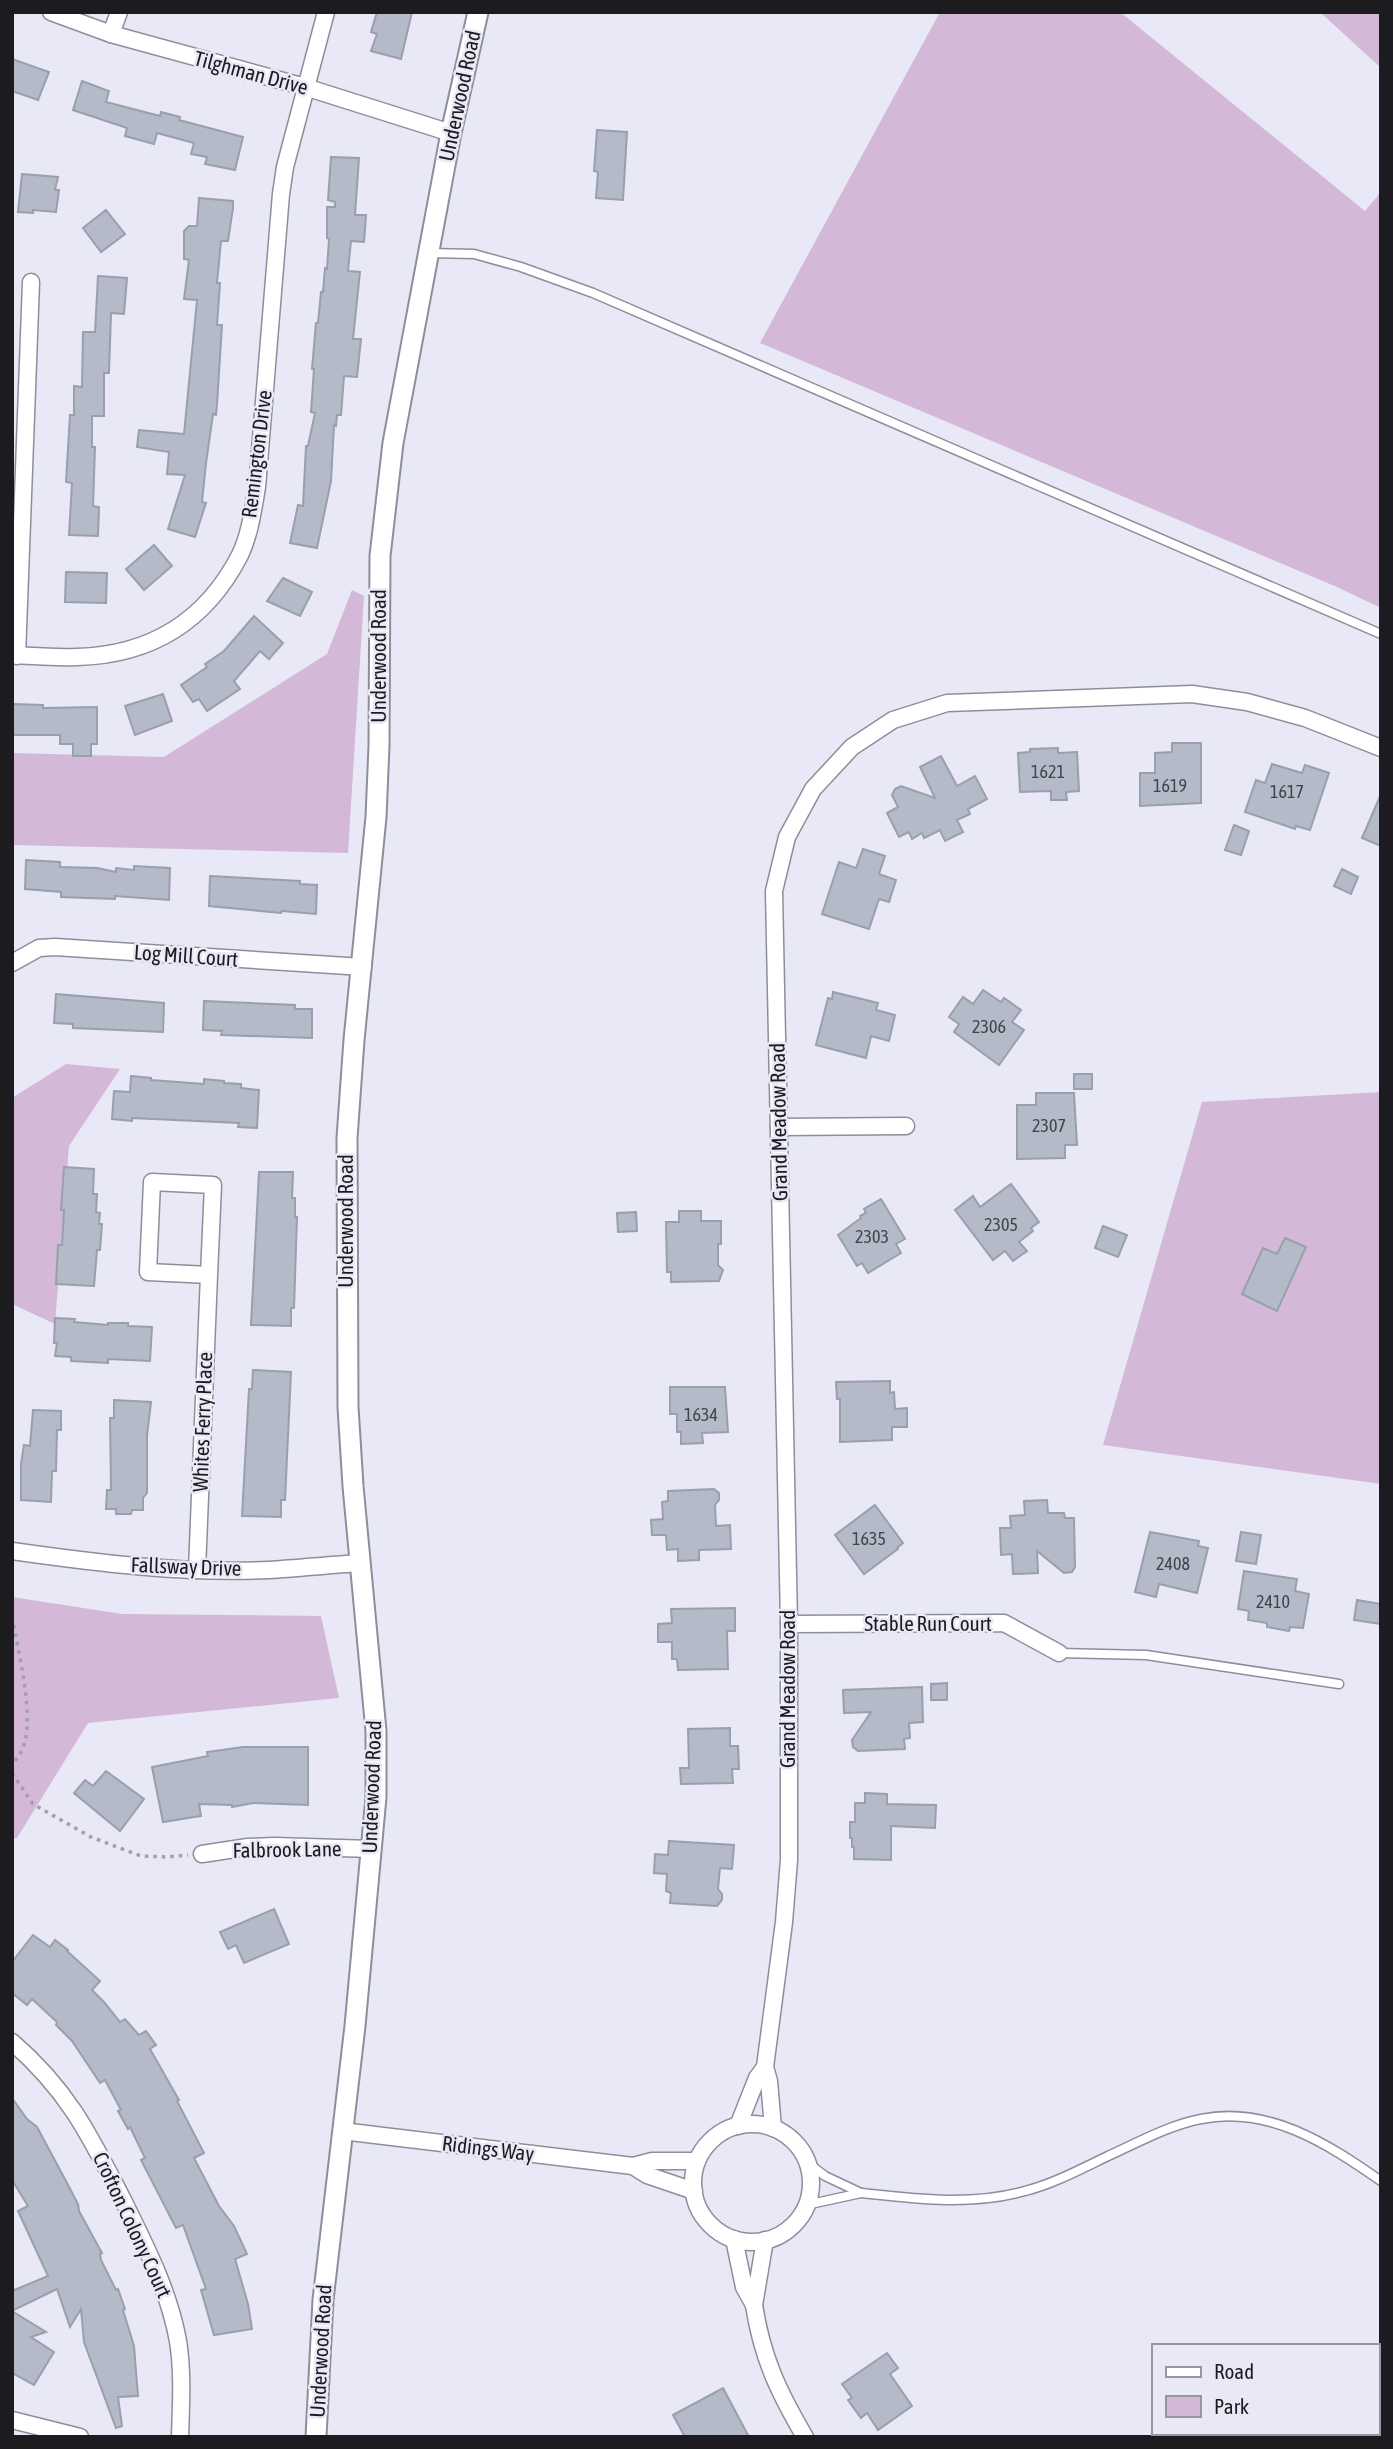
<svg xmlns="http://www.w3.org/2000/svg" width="1393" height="2449" font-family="'Asap Condensed',sans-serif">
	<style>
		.green { fill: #d4b8d8 }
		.building { fill: #b4bac7; stroke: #999fab; stroke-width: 2 }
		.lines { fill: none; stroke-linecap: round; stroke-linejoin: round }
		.service-casing { stroke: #8d8e9b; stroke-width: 11 }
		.minor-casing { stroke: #8d8e9b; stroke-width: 19 }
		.tertiary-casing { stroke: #8d8e9b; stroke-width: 23 }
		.path { stroke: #a0a0ab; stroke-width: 3.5; stroke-dasharray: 3.5 5; stroke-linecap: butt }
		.service { stroke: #fff; stroke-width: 8 }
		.minor { stroke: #fff; stroke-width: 16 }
		.tertiary { stroke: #fff; stroke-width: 19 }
		.labels { text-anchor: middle; stroke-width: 5; stroke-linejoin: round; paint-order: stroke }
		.number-label { font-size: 18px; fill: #41434a }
		.street-label { font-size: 21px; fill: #1b1b20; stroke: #e8e8f6 }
	</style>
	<rect width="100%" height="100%" fill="#e8e8f6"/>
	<g class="green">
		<path d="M940,12h180l245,199 16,-19v416l-44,-21 -577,-244z"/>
		<path d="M1320,12h61v56z"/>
		<path d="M352,590l12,6 -16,257 -336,-8v-92l152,4 163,-103z"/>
		<path d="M66,1064l54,5 -51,77 -14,178 -43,-20v-206z"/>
		<path d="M1381,1092v392l-278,-39 99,-343z"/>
		<path d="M12,1597l110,17 199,2 18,82 -251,25 -71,115 -5,1z"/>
	</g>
	<g class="building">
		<path d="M377,12h35l-11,47 -30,-8 6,-17 -6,-2z"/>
		<path d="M12,59l37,13 -11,28 -26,-9z"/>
		<path d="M82,81l27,10 -3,11 54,14 1,-4 19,5 -1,3 64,17 -8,33 -30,-6 2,-7 -16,-3 3,-11 -37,-10 -3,11 -29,-8 2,-8 -54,-18z"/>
		<path d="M597,130l30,2 -4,68 -27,-2 2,-26 -4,-1z"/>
		<path d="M331,157l28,1 -4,57h11l-2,27 -13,-1 -3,30 12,1 -7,67h8l-4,38 -13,-1 -3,39h-4l-1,11 -2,-1 -3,56 -14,67 -27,-5 8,-38 5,1 3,-60h2l7,-33 -4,-1 3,-43h-2l4,-46h2l3,-31h2l2,-24 2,1 2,-30 -2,-1v-31h8v-5l-7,-2z"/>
		<path d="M22,174l36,3 -3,13h4l-3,22 -23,-2v3l-15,-1z"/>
		<path d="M199,198l34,3v7l-5,33h-7l-4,42h3l-3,42h5l-5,80 -1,10 -3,-1 -7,49 -4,39 4,1 -11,34 -27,-8 17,-54 -18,-1 2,-22 -32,-5 2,-17 45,4 13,-134 -13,-1 5,-39 -5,-1v-28l5,-5h8z"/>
		<path d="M106,210l19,24 -24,18 -18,-24z"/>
		<path d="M98,276l29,2 -3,36 -13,-1 -2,60h-5v43h-12v31h3l-2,59 6,1 -1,29 -29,-1 3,-52 -6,-1 4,-67h4v-29l8,1 1,-55h12z"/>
		<path d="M154,545l18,21 -28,24 -18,-21z"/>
		<path d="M66,572l41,1 -1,30 -41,-1z"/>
		<path d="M283,578l29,14 -12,24 -33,-15z"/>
		<path d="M254,616l29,27 -14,16 -9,-8 -26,30 6,8 -33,22 -8,-12 -6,3 -12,-17 26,-18 -2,-3 19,-13z"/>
		<path d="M163,694l9,27 -37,14 -10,-29z"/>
		<path d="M13,704l30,1v3l54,-1v37h-6v12h-18v-12h-13v-9h-47z"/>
		<path d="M1172,743h29v60l-61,3v-33h15v-20l17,-1z"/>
		<path d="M1058,748v5l19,-1 2,39 -13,1 1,8h-16v-9l-31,1 -2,-39 12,-1v-3z"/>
		<path d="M941,756l16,30 18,-10 12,23 -19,10 2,5 -13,6 6,12 -18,9 -5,-11 -16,8 -2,-5 -10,6 -3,-7 -10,5 -12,-24 11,-6 -6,-12 3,-6 6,-3 34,12 -15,-31z"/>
		<path d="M1272,764l30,9 3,-8 24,8 -19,57 -14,-4 -1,3 -50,-17 11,-32 9,3z"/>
		<path d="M1381,794v52l-19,-8z"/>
		<path d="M1234,825l15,6 -8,24 -16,-5z"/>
		<path d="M863,849l22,7 -6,18 17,6 -7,22 -10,-3 -10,30 -47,-15 17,-52 17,6z"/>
		<path d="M26,860l34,2v5l37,1 19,4v-4l18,2v-4l36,2 -1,32 -54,-4v3l-54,-2v-5l-36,-3z"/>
		<path d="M1342,869l16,8 -7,17 -17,-8z"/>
		<path d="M210,876l90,5v3l17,1 -1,29 -34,-3 -1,2 -72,-7z"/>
		<path d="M983,990l18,12 3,-4 17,12 -9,12 12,8 -25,35 -45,-33 5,-8 -10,-7 14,-20 10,7z"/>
		<path d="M833,992l45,11 -2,7 19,5 -6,26 -18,-5 -5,22 -50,-13 12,-47 4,1z"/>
		<path d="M56,994l108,9 -1,29 -90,-4v-4l-19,-1z"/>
		<path d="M204,1001l91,4v4h17v29l-91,-3 1,-4 -19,-1z"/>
		<rect x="1074" y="1074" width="18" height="15"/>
		<path d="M131,1076l20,2v2l53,4v-5l20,2v2l17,1v4l18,2 -2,38 -19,-1 1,-4 -107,-5v3l-20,-2 2,-28 16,1z"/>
		<path d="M1036,1093h38l3,52h-12v13l-48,1v-54h19z"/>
		<path d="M64,1167l30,2 -1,25h4l-1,18 4,1 -1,11h3l-2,26h-3l-3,36 -38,-2 2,-39h4l1,-17 1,-18h-3z"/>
		<path d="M259,1172h34l-1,26h3v19h2l-3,91h-3v18l-40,-1z"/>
		<path d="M1011,1184l28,38 -8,6 2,3 -14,11 8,9 -14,10 -8,-10 -12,9 -38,-50 18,-14 7,11z"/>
		<path d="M881,1199l24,40 -9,5 5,9 -33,20 -6,-10 -5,3 -19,-31 23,-17 -1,-2 6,-3 -2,-4z"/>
		<path d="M679,1211h22v10h20v23h-3v21l5,5 -4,11 -48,1v-10h-4l-1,-50h13z"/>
		<path d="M636,1212l1,19 -19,1 -1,-19z"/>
		<path d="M1103,1226l24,9 -9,22 -23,-9z"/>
		<path d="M1285,1238l21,9 -29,64 -35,-17 21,-46 14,6z"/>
		<path d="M55,1318l20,1 -1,3 34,3v-2h20v3l24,1 -2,34 -42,-2v4l-37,-2v-4l-16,-1 2,-13h-3z"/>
		<path d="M253,1370l38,2 -6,128h-4v17l-39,-1 7,-127h3z"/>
		<path d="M890,1381v12l4,-1 1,17 12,-1v19h-15v13l-52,2v-43h-3l-1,-17z"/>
		<path d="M670,1387h55l3,45 -26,1 1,10 -22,1v-12h-4v-18h-7z"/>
		<path d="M114,1400l37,2 -4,34v57l-4,5v12h-11l-1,4h-15v-5h-10l1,-19h4l-1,-72h4z"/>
		<path d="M33,1410l28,1v19h-4l-1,41h-4l-1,31 -30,-2v-36l3,-19 6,1z"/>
		<path d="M714,1489l5,4v7l-4,5 1,21 14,-1 1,24 -32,1v10l-21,1v-12l-11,1 -1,-15h-14l-1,-15 12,-1 -1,-17 6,-1v-10z"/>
		<path d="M1047,1500l1,13h16l1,5h9l1,49 -3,5 -8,1 -27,-22 1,22 -25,1 -1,-20 -11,1 -1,-27h11l-1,-12 15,-1 -1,-14z"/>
		<path d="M875,1505l28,38 -6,5 1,1 -34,25 -29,-39z"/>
		<path d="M1150,1532l49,9 -1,5 10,2 -11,45 -38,-9 -3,13 -21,-5z"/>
		<path d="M1241,1532l20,3 -5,29 -20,-3z"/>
		<path d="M1244,1571l53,8 -2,12 14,3 -6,34 -13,-1 -1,4 -22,-4v-4l-19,-3 1,-9 -11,-2z"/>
		<path d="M1357,1600l24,4v20l-27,-4z"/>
		<path d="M735,1608v23h-8l1,38 -50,1 -1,-11h-5v-17h-14v-18l14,-1 -1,-14z"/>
		<path d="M947,1683v17h-16v-16z"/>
		<path d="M922,1687l1,35 -14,1 1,15 -6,1 1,10 -47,2 -5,-4 -1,-7 19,-28 -27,1 -1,-23z"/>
		<path d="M730,1728v18h8l1,23h-7l1,14 -52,1 -1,-16h9l-1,-39z"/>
		<path d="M243,1747h65v58l-55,-2 -21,4v-2l-33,-1 2,12 -38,6 -11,-55 56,-11 -1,-4z"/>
		<path d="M106,1771l38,28 -24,32 -46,-38 11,-13 8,6z"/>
		<path d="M865,1793l22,1v10l49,1 -1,23 -44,-2v34l-37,-1v-12h-2v-9h-2v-16h5v-19h10z"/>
		<path d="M669,1841l65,4 -2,24 -12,-1 -2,21 4,5v6l-5,6 -47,-3 1,-10 -5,-2 1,-17 -13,-1 1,-19 13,1z"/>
		<path d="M274,1909l15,35 -45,19 -8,-18 -8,4 -8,-17z"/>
		<path d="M33,1935l17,12 5,-7 13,10 -1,1 33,30 -8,9 12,12 16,20 5,-3 14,16 7,-4 10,14 -6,4 29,51 -2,1 27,52 -10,5 25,48 15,20 13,28 -12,5 13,45 4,25 -38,6 -13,-45 5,-1 -23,-64 -7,3 -35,-68 4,-2 -15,-31 -2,2 -10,-18 3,-1 -16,-30 -5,3 -28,-42 -16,-16 1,-3 -25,-23 -5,6 -15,-12v-31z"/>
		<path d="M12,2098l15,21 10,8 30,56 11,21 1,7 23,42 -2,1 1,6 15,30 2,-1 7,20 -2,1 11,36 4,50 -20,1 4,29 -6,2 -32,-86 -3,-33 -11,18 -13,-38 -45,22v-20l36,-15 -30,-65 10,-5 -16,-26z"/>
		<path d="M12,2311l34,21 -15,5 23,15 -20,33 -22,-12z"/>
		<path d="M887,2353l11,15 -8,6 22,32 -34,24 -11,-17 -6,5 -13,-18 4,-2 -10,-14z"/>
		<path d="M723,2388l26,49h-64l-12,-22z"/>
	</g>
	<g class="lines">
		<g class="service-casing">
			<g id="service">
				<path d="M429,253l45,1 47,13 72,26 788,341"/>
				<path d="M1059,1653l87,2 193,29"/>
				<path d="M861,2193c55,6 110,13 164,-2 28,-7 56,-22 83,-35 29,-13 61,-31 93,-37 67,-14 127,25 180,62"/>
				<path d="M806,2205l55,-12 -36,-17 -17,-13"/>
			</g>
		</g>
		<g class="minor-casing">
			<g id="minor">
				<path d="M51,12l60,22 194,53 146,46"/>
				<path d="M111,34l8,-22"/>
				<path d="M12,655c21,1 43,3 65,2 74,-2 129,-36 163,-102 10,-21 13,-45 17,-68l24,-293 4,-27 41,-155"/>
				<path d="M17,656l14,-374"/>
				<path d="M12,963l27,-15 16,-1 308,20"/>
				<path d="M779,1127l127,-1"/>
				<path d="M12,1551c85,12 172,23 257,19 30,-2 61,-5 91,-7"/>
				<path d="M197,1570l12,-295 -61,-3 4,-90 61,3 -4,90"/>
				<path d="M789,1624l215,-1 55,30"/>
				<path d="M202,1854l46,-7 27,-1 97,3"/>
				<path d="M12,2042c57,49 79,96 112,160 22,45 45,89 54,139 5,31 3,64 2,96"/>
				<path d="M765,2067l19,-145 5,-62v-236l-15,-733 13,-54 26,-48 39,-42 41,-27 54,-17 245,-9 55,8 58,16 76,30"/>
				<circle cx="752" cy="2183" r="59"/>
				<path d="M738,2126l19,-48 8,-11 4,14 4,47"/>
				<path d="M342,2131l291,35"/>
				<path d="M694,2191l-47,-16 -14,-9 19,-5h45"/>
				<path d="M734,2239l10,48 10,18 11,-65"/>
				<path d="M754,2305c8,52 24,86 51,132"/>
				<path d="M12,2420l68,17"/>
			</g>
		</g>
		<g class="tertiary-casing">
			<path id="tertiary" d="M316,2437l7,-137 32,-274 21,-229v-66l-23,-245 -5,-79 -1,-269 7,-98 22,-223 3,-71 1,-190 13,-113 58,-310 27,-121"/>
		</g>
		<g class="path">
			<path d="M12,1617c6,33 21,93 13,124 -2,10 -7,16 -13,24"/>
			<path d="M12,1773l21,31 58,33 50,19 26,1 21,-2"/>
		</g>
		<use href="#service" class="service"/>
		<use href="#minor" class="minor"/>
		<use href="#tertiary" class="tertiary"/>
	</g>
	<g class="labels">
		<g class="number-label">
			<text x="1048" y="778">1621</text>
			<text x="1170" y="792">1619</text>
			<text x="1287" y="798">1617</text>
			<text x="989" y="1033">2306</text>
			<text x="1049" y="1132">2307</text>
			<text x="1001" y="1231">2305</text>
			<text x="872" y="1243">2303</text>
			<text x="701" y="1421">1634</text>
			<text x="869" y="1545">1635</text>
			<text x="1173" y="1570">2408</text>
			<text x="1273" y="1608">2410</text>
		</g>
		<g class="street-label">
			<text transform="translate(251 73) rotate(15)" y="7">Tilghman Drive</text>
			<text transform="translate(460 96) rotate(-78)" y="7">Underwood Road</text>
			<text transform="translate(257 454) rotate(-83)" y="7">Remington Drive</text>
			<text transform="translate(379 656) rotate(-90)" y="7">Underwood Road</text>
			<text transform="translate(186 956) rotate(4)" y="7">Log Mill Court</text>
			<text transform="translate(779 1122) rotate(-91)" y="7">Grand Meadow Road</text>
			<text transform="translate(346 1221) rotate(-90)" y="7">Underwood Road</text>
			<text transform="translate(203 1422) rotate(-88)" y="7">Whites Ferry Place</text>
			<text transform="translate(186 1567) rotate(2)" y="7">Fallsway Drive</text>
			<text x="928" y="1631">Stable Run Court</text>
			<text transform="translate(788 1689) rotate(-90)" y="7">Grand Meadow Road</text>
			<text transform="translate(372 1787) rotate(-88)" y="7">Underwood Road</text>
			<text transform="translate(287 1850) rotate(-1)" y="7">Falbrook Lane</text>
			<text transform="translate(488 2149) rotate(7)" y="7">Ridings Way</text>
			<text transform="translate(132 2225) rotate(65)" y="7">Crofton Colony Court</text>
			<text transform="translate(321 2351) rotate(-87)" y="7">Underwood Road</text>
		</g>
	</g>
	<rect width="1393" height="2449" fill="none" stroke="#1b1b20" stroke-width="28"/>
	<rect x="1152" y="2344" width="228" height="91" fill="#e8e8f6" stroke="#9696a0" stroke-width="2"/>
	<rect x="1166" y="2367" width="35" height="10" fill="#ffffff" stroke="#9696a0" stroke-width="2"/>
	<text x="1214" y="2379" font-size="21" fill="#1b1b20">Road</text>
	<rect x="1166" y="2396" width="35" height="21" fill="#d4b8d8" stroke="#9696a0" stroke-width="2"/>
	<text x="1214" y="2414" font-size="21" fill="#1b1b20">Park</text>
</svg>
